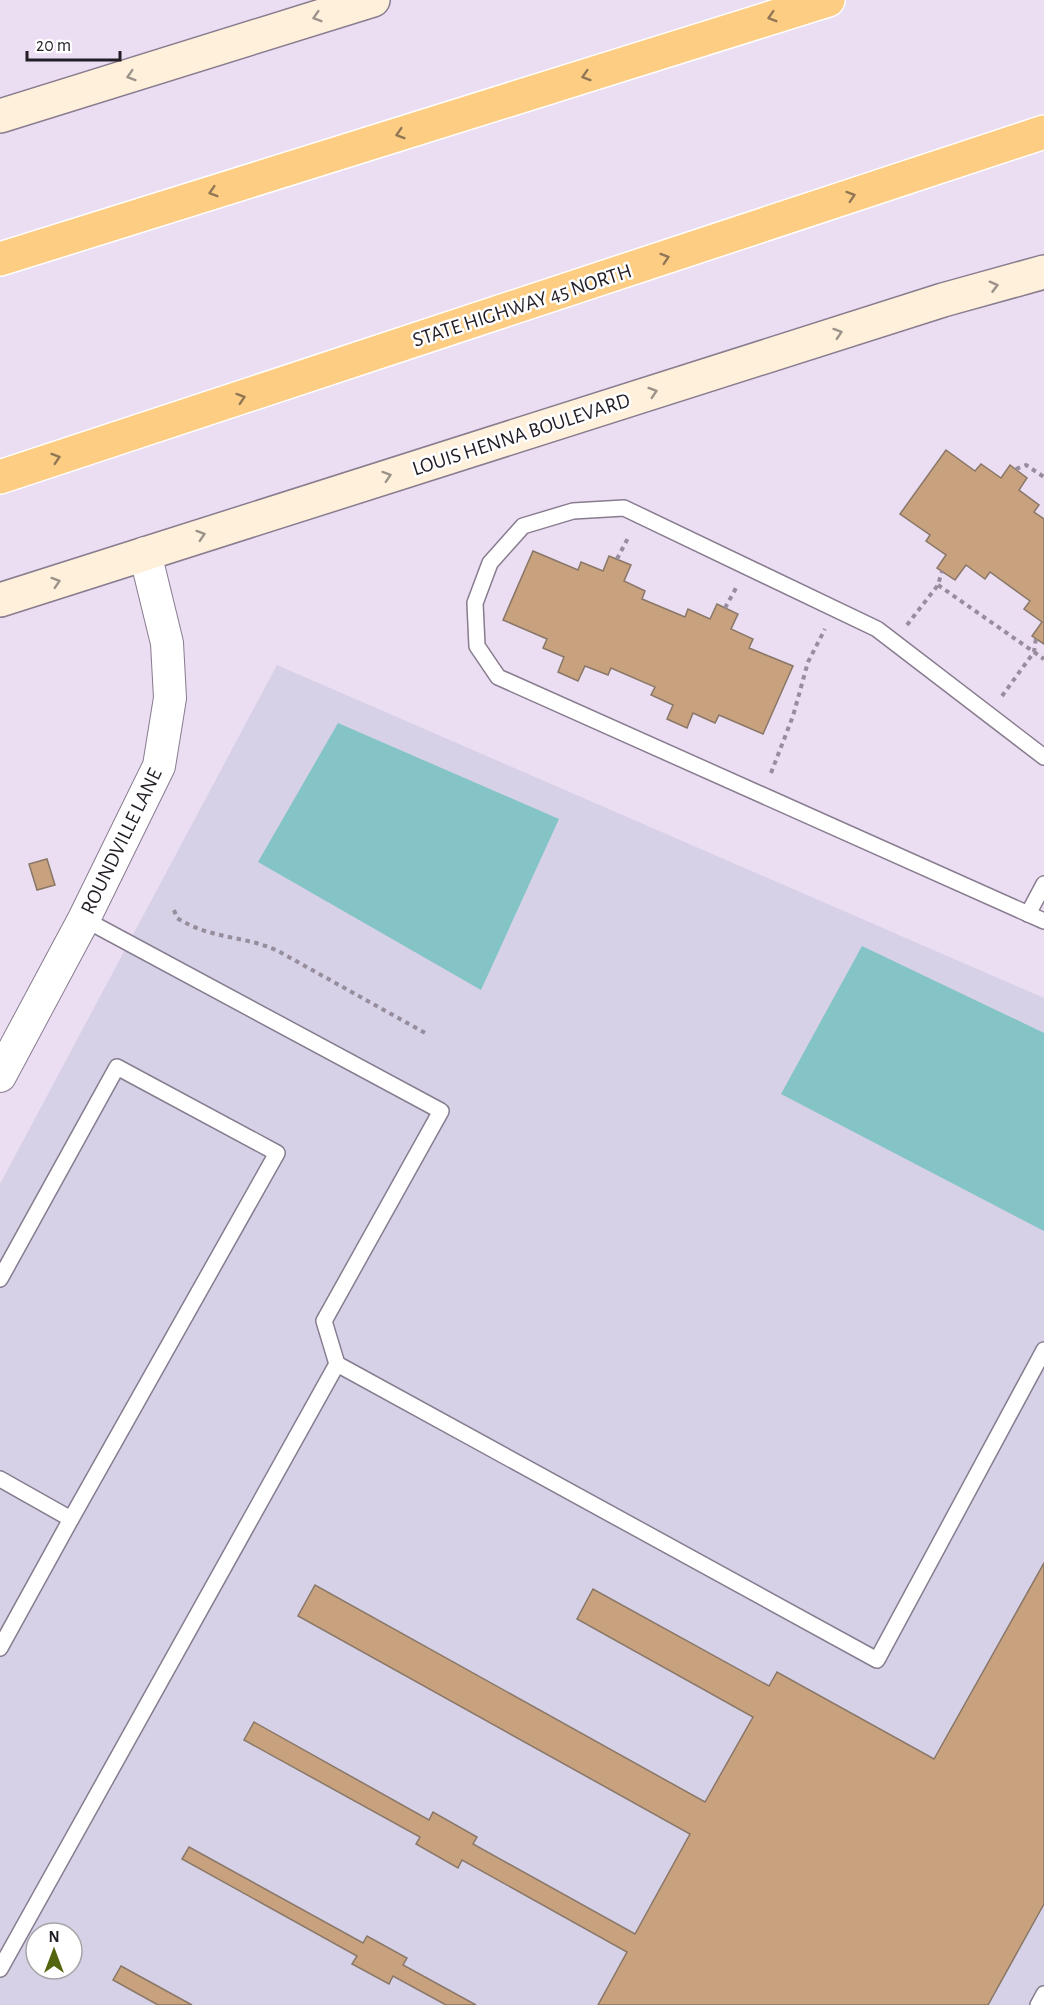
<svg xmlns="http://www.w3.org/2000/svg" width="1044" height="2005" font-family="'Alegreya Sans',sans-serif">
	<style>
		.industrial { fill: #d6d1e7; fill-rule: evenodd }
		.water { fill: #84c4c7 }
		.building { fill: #c8a17f; stroke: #897767; stroke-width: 1.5 }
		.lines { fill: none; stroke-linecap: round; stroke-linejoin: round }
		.lane-casing { stroke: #887c8f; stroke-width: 18 }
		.street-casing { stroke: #887c8f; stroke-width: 34 }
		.secondary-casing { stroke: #887c8f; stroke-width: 36 }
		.highway-casing { stroke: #fff; stroke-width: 36 }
		.path { stroke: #978d9d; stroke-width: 4; stroke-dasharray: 4.5 4.5; stroke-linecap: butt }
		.lane { stroke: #fff; stroke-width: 15 }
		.street { stroke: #fff; stroke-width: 32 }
		.secondary { stroke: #fef0da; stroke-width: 33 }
		.highway { stroke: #fdcd83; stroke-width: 33 }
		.oneway { stroke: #9b9289 }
		.oneway2 { stroke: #907654 }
		.labels { text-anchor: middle; stroke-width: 5; stroke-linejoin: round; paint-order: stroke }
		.street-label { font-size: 21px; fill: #231e26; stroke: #fff }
	</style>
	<rect width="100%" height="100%" fill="#ebddf2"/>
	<path class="industrial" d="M277,665l767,333v1007h-1044v-821zM36,1933h36v36h-36z"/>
	<g class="water">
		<path d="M338,723l221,96 -78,171 -223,-128z"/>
		<path d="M862,946l182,87v198l-263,-137z"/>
	</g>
	<g class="building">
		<path d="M946,450l29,21 6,-7 20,14 9,-13 17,13 -8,12 20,15 -5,7 10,7v125l-12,-8 10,-14 -18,-13 6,-8 -40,-29 -5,7 -19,-14 -11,15 -18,-12 9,-13 -20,-14 4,-6 -30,-21z"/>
		<path d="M533,551l45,19 3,-8 22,9 6,-15 22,9 -7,16 21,10 -3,8 43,18 3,-8 22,10 7,-15 21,10 -7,15 22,10 -4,9 44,18 -30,68 -44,-19 -4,8 -22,-10 -6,15 -20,-9 6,-14 -22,-10 4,-8 -44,-19 -3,7 -23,-9 -7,15 -20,-9 6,-15 -21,-9 4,-9 -44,-19z"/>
		<path d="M47,859l8,26 -18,5 -8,-26z"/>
		<path d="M1044,1563v341l-56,101h-390l29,-53 -165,-92 -4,8 -42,-24 4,-7 -176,-97 10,-18 175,98 4,-8 44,25 -4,7 162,90 55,-100 -392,-218 17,-31 390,217 48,-85 -176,-98 16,-30 176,97 8,-14 157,87z"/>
		<path d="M189,1847l174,96 4,-7 40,22 -4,7 73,40h-30l-53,-29 -4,8 -37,-20 5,-8 -175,-97z"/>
		<path d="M121,1966l71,39h-34l-45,-25z"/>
	</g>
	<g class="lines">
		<g class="lane-casing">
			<g id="lane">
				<path d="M1044,757l-167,-128 -253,-121 -51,3 -50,15 -33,37 -15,40 2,43 21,31 546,244"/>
				<path d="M1028,914l16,-30"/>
				<path d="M0,1279l117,-212 160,86 -206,366 -71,-40"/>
				<path d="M337,1364l540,296 167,-310"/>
				<path d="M0,1648l71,-129"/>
				<path d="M0,1969l337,-605 -13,-43 117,-210 -357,-192"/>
				<path d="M1038,2005l6,-11"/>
			</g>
		</g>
		<g class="street-casing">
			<path id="street" d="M0,1076l84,-157 75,-153 11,-68 -3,-55 -22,-90"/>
		</g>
		<g class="secondary-casing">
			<g id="secondary">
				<path d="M0,116l373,-116"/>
				<path d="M0,600l943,-300 101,-28"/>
			</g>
		</g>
		<g class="highway-casing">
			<g id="highway">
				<path d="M0,259l828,-259"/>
				<path d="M0,477l1044,-345"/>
			</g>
		</g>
		<g class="path">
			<path d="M1016,469l10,-4 18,12"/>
			<path d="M617,559l12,-23"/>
			<path d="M938,585l106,74"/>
			<path d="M725,608l11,-20"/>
			<path d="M907,625l31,-40 4,-14"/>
			<path d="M1002,696l32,-44 2,-14"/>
			<path d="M771,773l22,-57 15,-54 17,-33"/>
			<path d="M174,910l3,8c35,22 67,17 101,33l149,83"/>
		</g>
		<use href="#lane" class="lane"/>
		<use href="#street" class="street"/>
		<use href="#secondary" class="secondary"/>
		<use href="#highway" class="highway"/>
	</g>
	<defs><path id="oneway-chevron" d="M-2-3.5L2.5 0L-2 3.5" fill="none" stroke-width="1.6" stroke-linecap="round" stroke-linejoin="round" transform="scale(1.5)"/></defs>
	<g class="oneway">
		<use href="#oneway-chevron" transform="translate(317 17) rotate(163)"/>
		<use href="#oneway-chevron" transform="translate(131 76) rotate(163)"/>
		<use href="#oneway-chevron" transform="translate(994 286) rotate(-15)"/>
		<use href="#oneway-chevron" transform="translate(838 333) rotate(-18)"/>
		<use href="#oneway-chevron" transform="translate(653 392) rotate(-18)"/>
		<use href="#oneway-chevron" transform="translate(387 476) rotate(-18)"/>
		<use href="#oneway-chevron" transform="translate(201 535) rotate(-18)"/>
		<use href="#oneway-chevron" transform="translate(56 582) rotate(-18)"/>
	</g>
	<g class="oneway2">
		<use href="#oneway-chevron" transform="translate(772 17) rotate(163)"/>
		<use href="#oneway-chevron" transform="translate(586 76) rotate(163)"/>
		<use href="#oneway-chevron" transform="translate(400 134) rotate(163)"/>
		<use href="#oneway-chevron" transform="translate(213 192) rotate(163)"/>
		<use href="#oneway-chevron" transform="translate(851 196) rotate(-18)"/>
		<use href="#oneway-chevron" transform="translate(665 258) rotate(-18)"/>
		<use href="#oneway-chevron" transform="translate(241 398) rotate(-18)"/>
		<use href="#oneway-chevron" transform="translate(56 458) rotate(-18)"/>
	</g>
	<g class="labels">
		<g class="street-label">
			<text transform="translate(522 305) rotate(-18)" y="7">STATE HIGHWAY 45 NORTH</text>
			<text transform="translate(521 434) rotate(-18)" y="7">LOUIS HENNA BOULEVARD</text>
			<text transform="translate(121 841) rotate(-64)" y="7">ROUNDVILLE LANE</text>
		</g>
	</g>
	<g transform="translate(54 1951)"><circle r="28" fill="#ffffff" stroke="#a7a5a8" stroke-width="1.5"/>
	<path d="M0-4.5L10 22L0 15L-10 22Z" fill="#54650f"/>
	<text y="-9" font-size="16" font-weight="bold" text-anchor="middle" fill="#231e26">N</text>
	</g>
	<path d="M27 51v9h93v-9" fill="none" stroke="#231e26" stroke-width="3"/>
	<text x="36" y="51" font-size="18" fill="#231e26" stroke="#ffffff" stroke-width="4.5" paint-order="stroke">20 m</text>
</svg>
